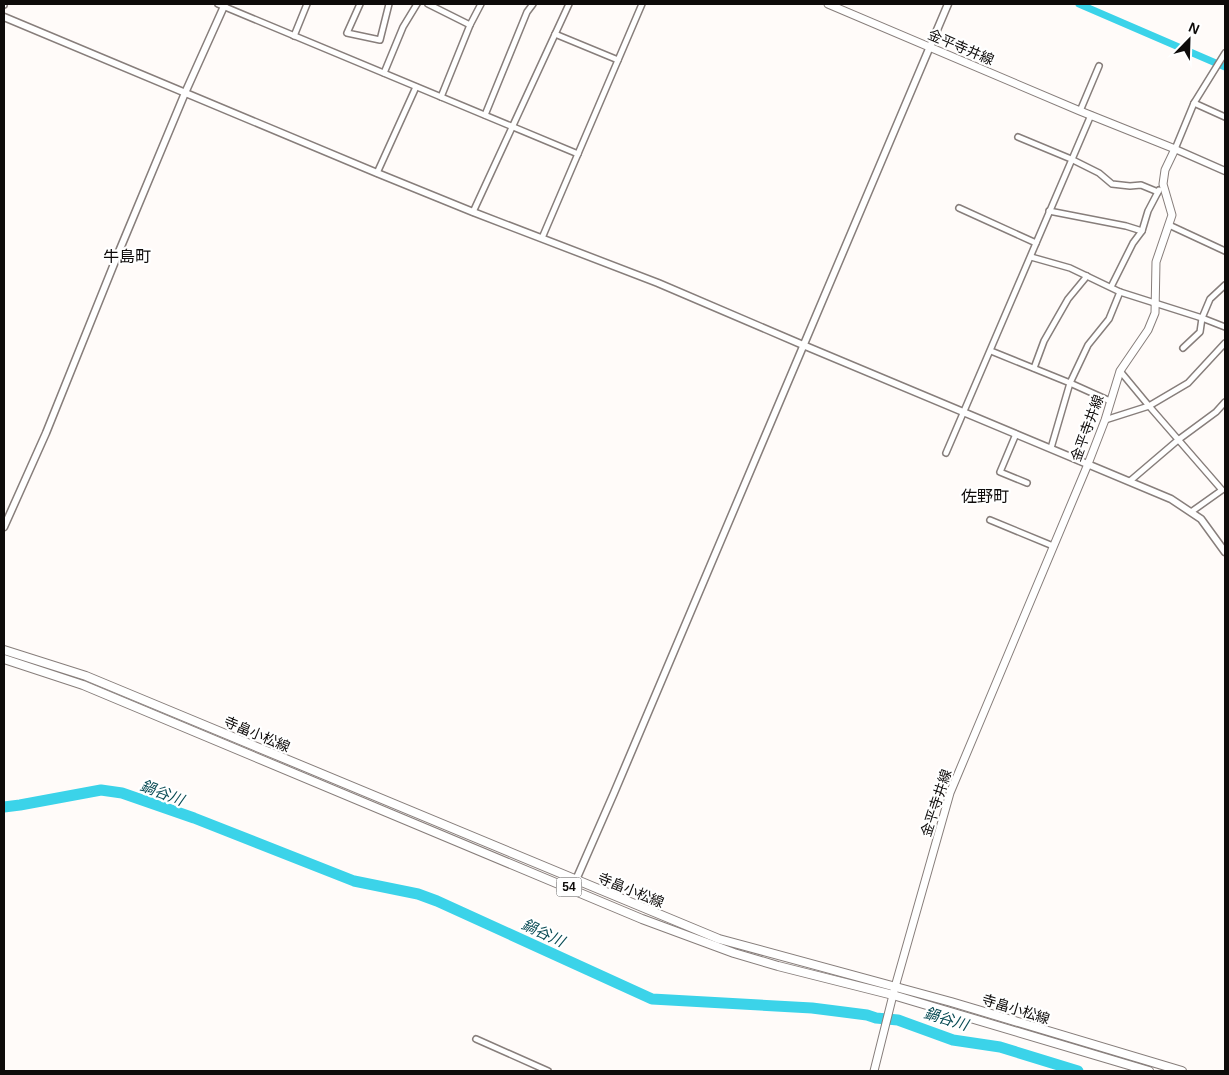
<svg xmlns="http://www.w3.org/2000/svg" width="1229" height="1075" font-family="Helvetica,'Noto Sans JP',sans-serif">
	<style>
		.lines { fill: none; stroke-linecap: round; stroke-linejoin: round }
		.canal { stroke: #3bd3e9; stroke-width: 7 }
		.river { stroke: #3bd3e9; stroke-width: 11 }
		.minor-casing { stroke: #877e7b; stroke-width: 8 }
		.tertiary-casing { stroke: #877e7b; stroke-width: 9 }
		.secondary-casing { stroke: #877e7b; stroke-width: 9 }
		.primary-casing { stroke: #877e7b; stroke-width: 10 }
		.minor { stroke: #fff; stroke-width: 5 }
		.tertiary { stroke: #fff; stroke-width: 6 }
		.secondary { stroke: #fff; stroke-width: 7 }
		.primary { stroke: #fff; stroke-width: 8 }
		.labels { text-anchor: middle; stroke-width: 4.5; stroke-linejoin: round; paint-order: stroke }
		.shield { fill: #fff; stroke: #565454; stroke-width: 1 }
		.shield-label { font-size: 12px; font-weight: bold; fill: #0e0b0a }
		.street-label { font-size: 14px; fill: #0e0b0a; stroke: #fff }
		.water-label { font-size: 15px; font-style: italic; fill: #094b54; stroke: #fff }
		.quarter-label { font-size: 16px; fill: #0e0b0a; stroke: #fff }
	</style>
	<rect width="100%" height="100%" fill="#fffbf9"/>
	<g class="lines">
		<path class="canal" d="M1079,4l146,63"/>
		<path class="river" d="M4,807l16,-2 81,-15 21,3 72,25 160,63 64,13 19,7 215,98 160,9 55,7 9,3 22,2 55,20 47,7 78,24"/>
		<g class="minor-casing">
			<g id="minor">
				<path d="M218,4l360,150"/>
				<path d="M360,4l-13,29 33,7 9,-36"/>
				<path d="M428,4l42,21"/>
				<path d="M4,5v-1"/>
				<path d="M555,34l63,26"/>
				<path d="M294,36l13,-32"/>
				<path d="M384,73l19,-46 14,-23"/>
				<path d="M441,97l29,-72 11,-21"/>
				<path d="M1194,103l31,14"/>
				<path d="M1080,111l19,-45"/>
				<path d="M485,115l42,-103 6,-8"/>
				<path d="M1018,137l53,22 28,14 13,11 18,2 11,-1 17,7"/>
				<path d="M1175,149l19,-46 31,-50"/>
				<path d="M377,173l39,-86"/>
				<path d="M959,208l77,35"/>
				<path d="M1049,211l77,15 16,5"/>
				<path d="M473,212l96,-208"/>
				<path d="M1169,225l56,26"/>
				<path d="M542,238l100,-234"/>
				<path d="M1031,257l39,11 50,24 82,26 23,9"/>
				<path d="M1111,287l22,-44 9,-12 6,-20 11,-21"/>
				<path d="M1183,348l17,-16 2,-14 8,-19 15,-14"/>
				<path d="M991,351l79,32 40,18"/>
				<path d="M1034,368l10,-27 24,-42 19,-23"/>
				<path d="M1120,371l29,35 73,84 -31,22"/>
				<path d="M1105,420l44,-14 39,-23 37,-40"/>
				<path d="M1016,434l-16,38 27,11"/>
				<path d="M1051,448l19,-65 18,-38 21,-26 11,-27"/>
				<path d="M946,453l145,-338"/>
				<path d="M1130,481l48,-41 38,-28 9,-10"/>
				<path d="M990,520l63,26"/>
				<path d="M476,1039l72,32"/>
			</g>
		</g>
		<g class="tertiary-casing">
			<g id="tertiary">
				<path d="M4,17l373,156 96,39 185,71 145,62 368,154 30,20 24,33"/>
				<path d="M1175,149l50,22"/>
				<path d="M4,527l42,-94 74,-184 65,-156 40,-89"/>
				<path d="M572,889l42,-96 334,-789"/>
			</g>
		</g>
		<g class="secondary-casing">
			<path id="secondary" d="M828,4l252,107 95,38 -10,21 -2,14 9,31 -16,47 -1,51 -7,17 -28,41 -15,49 -17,44 -138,329 -55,194 -21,84"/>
		</g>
		<g class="primary-casing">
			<g id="primary">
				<path d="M4,650l82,26 633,263 232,63 231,69"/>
				<path d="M4,659l79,26 559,234 92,34 44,13 115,29 256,76"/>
			</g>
		</g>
		<use href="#minor" class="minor"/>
		<use href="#tertiary" class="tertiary"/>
		<use href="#secondary" class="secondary"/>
		<use href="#primary" class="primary"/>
	</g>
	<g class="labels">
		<rect class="shield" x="556.5" y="877.5" width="25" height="19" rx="4"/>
		<g class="shield-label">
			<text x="569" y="891">54</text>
		</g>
		<g class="street-label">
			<text transform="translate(961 47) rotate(23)" y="5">金平寺井線</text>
			<text transform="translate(1087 428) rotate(-70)" y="5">金平寺井線</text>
			<text transform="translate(257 734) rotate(23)" y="5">寺畠小松線</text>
			<text transform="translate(936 803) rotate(-72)" y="5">金平寺井線</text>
			<text transform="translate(631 890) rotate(22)" y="5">寺畠小松線</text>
			<text transform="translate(1016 1009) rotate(17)" y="5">寺畠小松線</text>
		</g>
		<g class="water-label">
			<text transform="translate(162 793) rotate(21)" y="5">鍋谷川</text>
			<text transform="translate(543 933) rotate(25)" y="5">鍋谷川</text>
			<text transform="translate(946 1019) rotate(17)" y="5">鍋谷川</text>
		</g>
		<g class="quarter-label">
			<text x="127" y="262">牛島町</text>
			<text x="985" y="502">佐野町</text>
		</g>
	</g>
	<rect width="1229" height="1075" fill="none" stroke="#0e0b0a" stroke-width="10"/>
	<g transform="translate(1189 40) rotate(23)" stroke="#ffffff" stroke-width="4" paint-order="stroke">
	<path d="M0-4L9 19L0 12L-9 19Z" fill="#0e0b0a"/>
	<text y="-8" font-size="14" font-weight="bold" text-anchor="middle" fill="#0e0b0a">N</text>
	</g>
</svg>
